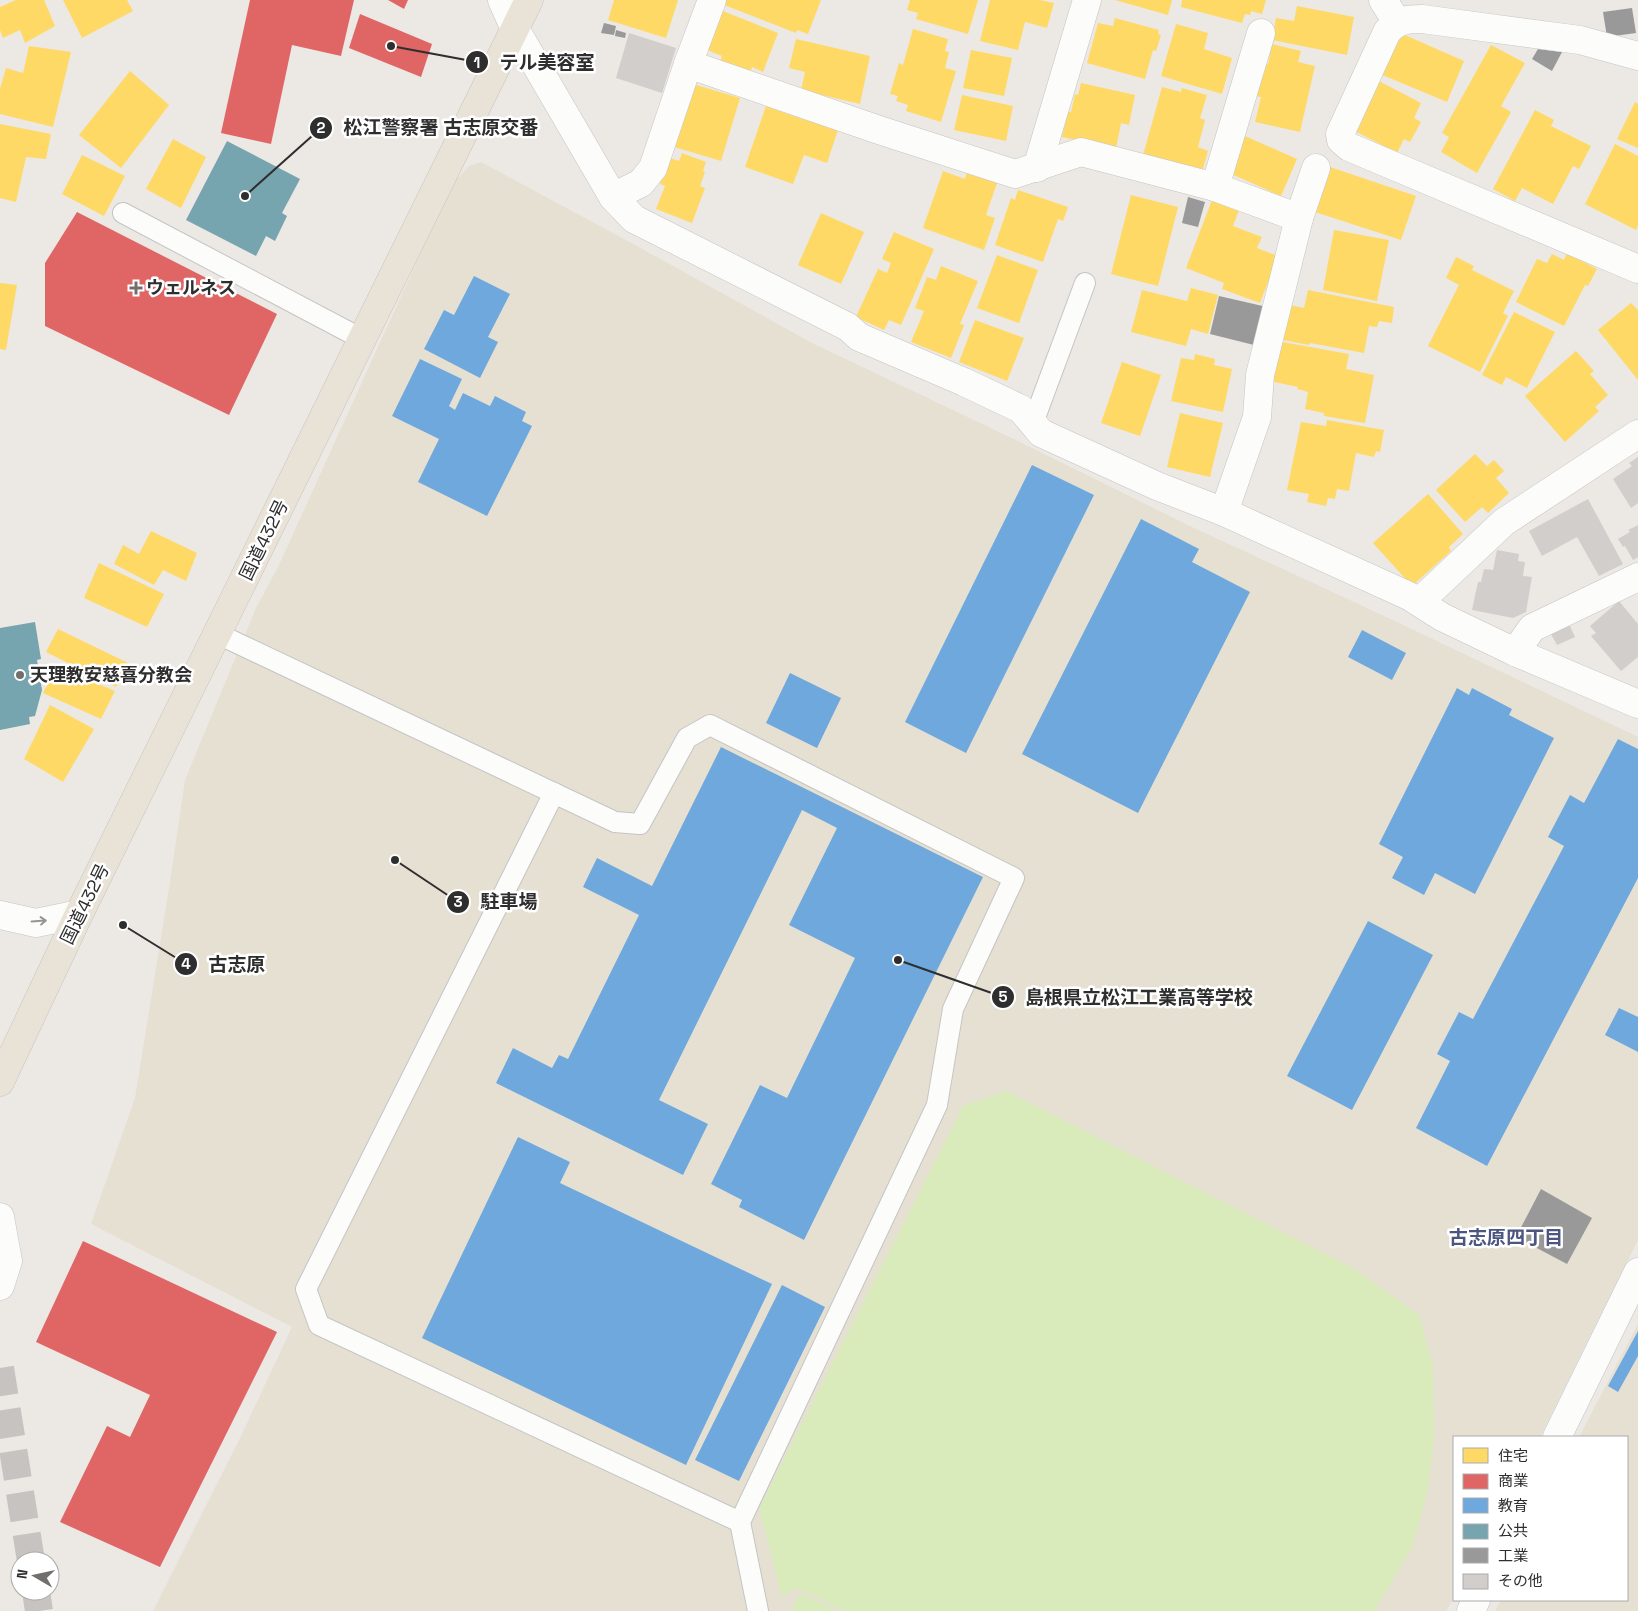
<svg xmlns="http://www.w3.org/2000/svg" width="1638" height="1611" font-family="'Space Grotesk','Noto Sans JP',sans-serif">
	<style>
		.education { fill: #e6e0d3 }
		.pitch { fill: #d9eabb }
		.homes { fill: #ffd966 }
		.shops { fill: #e06666 }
		.schools { fill: #6fa8dc }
		.public { fill: #76a5af }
		.industry { fill: #999 }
		.building { fill: #d1cecb }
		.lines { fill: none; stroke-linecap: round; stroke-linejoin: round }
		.motorway-tunnel { stroke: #c6c3c0; stroke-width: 28; stroke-dasharray: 28 14; stroke-linecap: butt }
		.service-casing { stroke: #c5c4c5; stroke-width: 22 }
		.minor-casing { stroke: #c5c4c5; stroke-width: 29 }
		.tertiary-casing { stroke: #c5c4c5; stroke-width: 29 }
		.trunk-casing { stroke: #c6c5c4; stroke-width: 29 }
		.service { stroke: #fcfcfb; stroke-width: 20 }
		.minor { stroke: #fcfcfb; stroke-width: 28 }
		.tertiary { stroke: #fcfcfb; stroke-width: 28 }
		.trunk { stroke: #e9e2d6; stroke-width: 28 }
		.oneway { stroke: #959594 }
		.poi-dot { fill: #706f6e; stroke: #fff; stroke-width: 2 }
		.labels { text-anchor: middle; stroke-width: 5; stroke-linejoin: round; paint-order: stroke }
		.poi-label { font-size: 18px; font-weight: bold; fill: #2e2e2e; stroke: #fff; text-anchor: start }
		.street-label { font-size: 18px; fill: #2e2e2e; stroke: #fff }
		.neighbourhood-label { font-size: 19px; font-weight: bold; fill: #4d5680; stroke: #fff }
		.leader { fill: none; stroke: #2e2e2e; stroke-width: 2 }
		.callout-dot { fill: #2e2e2e; stroke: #fff; stroke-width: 2 }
		.mark-label { font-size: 15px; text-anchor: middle; font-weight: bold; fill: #fff }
		.callout-label { font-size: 19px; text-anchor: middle; font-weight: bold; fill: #2e2e2e; stroke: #fff; stroke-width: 5; stroke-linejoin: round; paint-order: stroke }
	</style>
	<rect width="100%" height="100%" fill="#ece8e4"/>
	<g class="education">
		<path d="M481,162l154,83 179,99 202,96 174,86 207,96 241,115v503l-98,197h-86v161l-8,13h-1293l87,-173 52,-111 -201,-103 44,-126 35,-216 15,-102 71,-172 23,-43 158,-348 18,-36 14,-15z"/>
		<path d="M1638,1324v287h-143l6,-11h126v-163h-48z"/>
	</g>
	<g class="pitch">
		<path d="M1006,1091l349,178 64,46 14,51 1,73 -7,55 -16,56 -37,61h-529l-48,-23 -15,9 -23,-89 204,-402z"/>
		<path d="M800,1593l39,18h-48z"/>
	</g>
	<g class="homes">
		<path d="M16,0h28l11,26 -30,17 -5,-13 -17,8 -3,-8v-23z"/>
		<path d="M63,0h64l6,11 -51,27z"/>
		<path d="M614,0h64l-12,38 -58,-18z"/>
		<path d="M720,0h101l-13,34 -11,-4 -1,3 -77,-30z"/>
		<path d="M910,0h68l-10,34 -52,-15 2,-6 -11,-3z"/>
		<path d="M990,0h50l14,3 -7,25 -22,-6 -7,28 -38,-9z"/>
		<path d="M1115,0h57l-4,15z"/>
		<path d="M1182,0h84l-4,14 -11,-3 -1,4 -5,-1 -3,9 -61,-16z"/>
		<path d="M1297,6l57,11 -7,38 -75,-15 4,-22 18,3z"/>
		<path d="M718,9l60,24 -15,39 -11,-5 -2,6 -30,-11 2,-6 -20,-8z"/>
		<path d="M1115,18l44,12 -1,4 3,1 -5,16 -3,-1 -8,29 -58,-16 11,-40 15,3z"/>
		<path d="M1176,24l32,9 -4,16 28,9 -10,36 -61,-18z"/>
		<path d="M913,29l35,10 -3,12 4,1 -4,16 11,3 -15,51 -35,-11 2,-6 -12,-4 2,-5 -8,-2 9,-31 4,2z"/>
		<path d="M1398,32l66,29 -17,41 -67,-28z"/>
		<path d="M796,39l74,17 -10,48 -59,-14 4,-18 -16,-4z"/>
		<path d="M1272,44l29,7 -3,11 17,4 -15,66 -45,-10 6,-25 -7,-1 8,-34 6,2z"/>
		<path d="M1491,45l34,18 -24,43 10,6 -34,61 -36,-21 8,-15 -7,-4z"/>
		<path d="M29,46l42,6 -18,75 -53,-13v-25l6,-21 17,5z"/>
		<path d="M971,50l41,8 -8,38 -41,-8z"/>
		<path d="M130,71l39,34 -48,63 -42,-33z"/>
		<path d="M1377,80l44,23 -7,15 7,4 -11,20 -6,-3 -7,14 -46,-24z"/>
		<path d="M1081,83l54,12 -6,30 -8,-2 -5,26 -54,-12 6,-25h3l4,-18 3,1z"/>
		<path d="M693,84l47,14 -19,63 -50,-15z"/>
		<path d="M1162,87l19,5 1,-4 25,7 -7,23 5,2 -7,27 10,4 -7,25 -59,-17z"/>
		<path d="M962,95l51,11 -7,35 -52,-11z"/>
		<path d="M1635,102l3,2v44l-21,-9z"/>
		<path d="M766,106l39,14 2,-5 32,12 -12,36 -23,-8 -11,29 -48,-17z"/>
		<path d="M1535,110l19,10 -3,6 40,20 -12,23 -6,-3 -20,38 -31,-16 -7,13 -22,-12z"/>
		<path d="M0,124l51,10 -5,25 -20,-2 -10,45 -16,-4z"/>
		<path d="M1245,136l52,23 -16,37 -52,-23z"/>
		<path d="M173,139l33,18 -25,51 -35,-19z"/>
		<path d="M1615,144l23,12v69l-2,5 -51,-26z"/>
		<path d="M682,153l24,9 -3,9 2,1 -5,14 5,2 -13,35 -36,-14 9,-23 -5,-2 10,-26 9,3z"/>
		<path d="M82,155l43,21 -21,40 -42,-22z"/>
		<path d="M1327,166l89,30 -15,44 -89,-29z"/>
		<path d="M943,171l22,8 2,-7 30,11 -11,32 9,3 -11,32 -61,-22z"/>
		<path d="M1018,190l50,17 -5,14 -5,-2 -15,43 -48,-17 16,-47 4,2z"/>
		<path d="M1131,195l47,12 -20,79 -47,-12z"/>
		<path d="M1212,200l27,10 -6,16 29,11 -5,11 21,8 -18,47 -38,-14 2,-6 -38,-15z"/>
		<path d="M821,213l43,19 -23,52 -43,-19z"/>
		<path d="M1334,230l55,10 -12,61 -54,-11z"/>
		<path d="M894,232l40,17 -33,76 -12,-5 -5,10 -28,-13 22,-48 9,4 4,-10 -9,-4z"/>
		<path d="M1567,253l30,16 -9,17 -3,-1 -21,41 -48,-24 21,-43 10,4 5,-9 12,6z"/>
		<path d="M997,255l41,15 -19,53 -42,-15z"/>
		<path d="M1456,257l18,9 -2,4 42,21 -11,22 5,3 -28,56 -52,-26 31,-61 -13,-7z"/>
		<path d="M941,266l37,15 -18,43 4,1 -13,33 -40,-16 13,-31 -9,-3 12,-31 9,3z"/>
		<path d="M0,283l17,2 -11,65 -6,-1z"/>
		<path d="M1191,288l27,7 -10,39 -17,-5 -5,17 -55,-14 11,-42 45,11z"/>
		<path d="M1308,290l86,17 -2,16 -13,-2 -2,6 -8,-1 -5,27 -54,-10 -1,2 -31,-6 7,-35 19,4z"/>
		<path d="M1631,303l7,7v70l-40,-50z"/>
		<path d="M1514,312l41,20 -28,56 -21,-11 -4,8 -20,-10z"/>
		<path d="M975,320l49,18 -17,43 -48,-19z"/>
		<path d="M1277,341l72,13 -3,15 28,6 -9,48 -41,-7v-3l-19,-4 3,-17 -11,-3 1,-2 -28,-6z"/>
		<path d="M1576,351l18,20 -4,3 18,21 -13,12 4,4 -34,31 -40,-46z"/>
		<path d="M1195,354l20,5 -1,6 18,4 -9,43 -52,-11 10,-43 13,2z"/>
		<path d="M1122,362l39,13 -21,61 -39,-13z"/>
		<path d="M1180,413l43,10 -13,54 -43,-10z"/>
		<path d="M1327,420l57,10 -4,22 -4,-1 -2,6 -18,-4 -7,38 -12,-2 -2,10 -7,-1 -2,8 -19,-4 2,-8 -22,-4 14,-68 25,4z"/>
		<path d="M1475,454l12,12 7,-6 10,11 -8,7 13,15 -21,20 -6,-6 -17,15 -29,-32z"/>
		<path d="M1428,494l35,40 -14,13 2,4 -39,35 -39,-43z"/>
		<path d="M151,531l46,22 -11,28 -23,-11 -9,15 -40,-21 9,-19 16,9z"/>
		<path d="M99,563l65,31 -17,33 -63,-29z"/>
		<path d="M58,629l70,34 -12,24 -70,-35z"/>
		<path d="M56,666l59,25 -14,28 -58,-26z"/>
		<path d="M50,705l44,24 -31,53 -39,-23z"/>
	</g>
	<g class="shops">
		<path d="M250,0h104l-13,56 -49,-11 -21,99 -50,-11z"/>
		<path d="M388,0h20l-4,9z"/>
		<path d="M360,14l72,30 -11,33 -72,-29z"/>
		<path d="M77,212l200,102 -48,101 -184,-89v-63z"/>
		<path d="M83,1241l194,91 -117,235 -100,-45 47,-96 23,11 20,-42 -114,-53z"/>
	</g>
	<g class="schools">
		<path d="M474,276l36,18 -22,43 10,5 -18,36 -56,-29 20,-39 10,5z"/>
		<path d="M420,359l42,20 -13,27 6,4 8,-17 27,13 5,-10 31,16 -4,9 10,5 -45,90 -69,-34 21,-43 -47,-23z"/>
		<path d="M1032,465l62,30 -128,258 -61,-31z"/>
		<path d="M1141,519l58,30 -7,13 58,30 -112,221 -116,-59z"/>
		<path d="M1362,630l44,23 -14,27 -44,-23z"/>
		<path d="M790,673l51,25 -24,50 -51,-25z"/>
		<path d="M1457,688l12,7 3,-7 40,21 -3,6 45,23 -79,156 -40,-21 -11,22 -32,-17 11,-21 -24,-13z"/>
		<path d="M1618,739l20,10v129l-151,288 -71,-38 34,-67 -13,-7 22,-42 14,7 91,-173 -16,-9 22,-42 14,8z"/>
		<path d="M721,747l262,130 -179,363 -65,-33 3,-7 -31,-16 49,-99 27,13 68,-140 -66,-33 48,-97 -35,-18 -143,290 49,24 -25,51 -187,-92 17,-35 39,20 7,-13 9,4 71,-144 -56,-28 14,-29 55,28z"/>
		<path d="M1368,921l65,34 -81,155 -65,-34z"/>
		<path d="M1619,1008l19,9v35l-33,-17z"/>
		<path d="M518,1137l52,25 -10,21 212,101 -86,181 -264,-127z"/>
		<path d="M782,1285l43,22 -86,174 -44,-21z"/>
		<path d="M1638,1331v25l-20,36 -10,-6z"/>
	</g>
	<g class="public">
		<path d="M227,141l73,38 -18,34 5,3 -12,25 -9,-5 -10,20 -70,-36z"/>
		<path d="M35,622l6,37 -4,1 5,30 -7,26 -6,1 1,7 -30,6v-102z"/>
	</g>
	<g class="industry">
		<path d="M1632,8l4,25 -29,4 -4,-25z"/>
		<path d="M604,23l12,3 -2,9 -13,-2z"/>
		<path d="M616,30l10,3 -1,5 -10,-2z"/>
		<path d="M1538,49l24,3 -10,19 -20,-12z"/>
		<path d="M1188,197l17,5 -7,25 -16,-4z"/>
		<path d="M1219,296l48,11 -9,39 -48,-12z"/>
		<path d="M1541,1189l51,29 -25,46 -51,-27z"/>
	</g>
	<g class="building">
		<path d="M629,33l47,15 -14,45 -46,-15z"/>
		<path d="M1638,457v46l-7,5 -18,-29 19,-13 -3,-3z"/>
		<path d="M1588,499l35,65 -24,12 -22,-39 -35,19 -13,-25z"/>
		<path d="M1638,525v32l-5,3 -8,-14 -2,1 -5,-8 12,-7 -2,-2z"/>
		<path d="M1497,550l22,4 -1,7 7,1 -2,14 9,1 -6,35 -13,6 -41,-8 6,-28h3l3,-13 9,1z"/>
		<path d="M1619,601l19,23v33l-17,14 -30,-35 5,-3 -6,-7z"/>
		<path d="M1569,624l6,13 -18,8 -6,-11z"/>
	</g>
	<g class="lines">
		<g class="motorway-tunnel">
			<path d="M0,1368l31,193"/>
			<path d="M36,1591l3,20"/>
		</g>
		<g class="service-casing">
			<g id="service">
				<path d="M123,213l239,126"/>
				<path d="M1033,423l52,-140"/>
				<path d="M218,634l397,188 25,2 47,-86 23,-13 304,153 -61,131 -16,96 -197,417 18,89"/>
				<path d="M554,793l-248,496 13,36 421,197"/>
			</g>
		</g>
		<g class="minor-casing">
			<g id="minor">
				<path d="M502,0l12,27 99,170 21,22 214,108 11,10 105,45 57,27 20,24 116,53 67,26 185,84 33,21 73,35 123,52"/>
				<path d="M1383,0l14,22"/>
				<path d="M1638,56l-58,-16 -158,-21c-15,0 -26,1 -35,13l-47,102 1,6 8,7 289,122"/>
				<path d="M688,64l191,66 136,44 66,-22 134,35 84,31 -39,157 -3,42 -33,95"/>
				<path d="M1037,168l50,-168"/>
				<path d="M1215,187l46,-154"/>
				<path d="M613,197l28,-14 12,-15 35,-104 24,-64"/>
				<path d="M1299,218l17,-50"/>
				<path d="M1419,602l85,-80 134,-88"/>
				<path d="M1515,652l17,-24 106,-51"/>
				<path d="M0,915l36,8 43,-9"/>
				<path d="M1557,1437l81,-165"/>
				<path d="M1471,1611l5,-11"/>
			</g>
		</g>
		<g class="tertiary-casing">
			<path id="tertiary" d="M0,1217l8,44 -8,25"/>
		</g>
		<g class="trunk-casing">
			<path id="trunk" d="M0,1082l79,-168 450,-914"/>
		</g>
		<use href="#service" class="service"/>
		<use href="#minor" class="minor"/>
		<use href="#tertiary" class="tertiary"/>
		<use href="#trunk" class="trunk"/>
	</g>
	<defs><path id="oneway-shaft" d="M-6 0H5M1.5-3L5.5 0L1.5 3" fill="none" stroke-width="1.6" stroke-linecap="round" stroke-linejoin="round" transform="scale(1.25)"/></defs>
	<use class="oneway" href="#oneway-shaft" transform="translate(39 921) rotate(-4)"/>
	<g class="poi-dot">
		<path d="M133.5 280.5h5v5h5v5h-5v5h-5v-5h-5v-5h5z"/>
		<circle cx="20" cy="675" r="5"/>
	</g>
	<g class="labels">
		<g class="poi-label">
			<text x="146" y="294">ウェルネス</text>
			<text x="30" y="681">天理教安慈喜分教会</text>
		</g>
		<g class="street-label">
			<text transform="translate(264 540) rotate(-64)" y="6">国道432号</text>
			<text transform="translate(85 904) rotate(-64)" y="6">国道432号</text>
		</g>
		<g class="neighbourhood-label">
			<text x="1506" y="1244">古志原四丁目</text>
		</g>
	</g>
	<path class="leader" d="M391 46L477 62M245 196L321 128M395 860L458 902M123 925L186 964M898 960L1003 997"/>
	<g class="callout-dot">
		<circle cx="391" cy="46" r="5"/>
		<circle cx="245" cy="196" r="5"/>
		<circle cx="395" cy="860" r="5"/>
		<circle cx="123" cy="925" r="5"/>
		<circle cx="898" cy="960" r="5"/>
		<circle cx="477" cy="62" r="12"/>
		<circle cx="321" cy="128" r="12"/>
		<circle cx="458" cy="902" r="12"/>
		<circle cx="186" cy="964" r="12"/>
		<circle cx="1003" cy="997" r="12"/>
	</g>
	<g class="mark-label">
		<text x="477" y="68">1</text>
		<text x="321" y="133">2</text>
		<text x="458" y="907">3</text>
		<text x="186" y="969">4</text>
		<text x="1003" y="1002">5</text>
	</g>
	<g class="callout-label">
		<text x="547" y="69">テル美容室</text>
		<text x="441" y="134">松江警察署 古志原交番</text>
		<text x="509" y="908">駐車場</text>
		<text x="237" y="971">古志原</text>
		<text x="1139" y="1004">島根県立松江工業高等学校</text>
	</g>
	<rect x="1453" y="1436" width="175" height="165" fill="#ffffff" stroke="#ababab"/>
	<rect x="1463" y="1448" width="25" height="15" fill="#ffd966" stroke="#ababab"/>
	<text x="1498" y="1461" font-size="15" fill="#2e2e2e">住宅</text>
	<rect x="1463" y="1474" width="25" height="15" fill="#e06666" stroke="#ababab"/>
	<text x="1498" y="1486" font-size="15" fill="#2e2e2e">商業</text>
	<rect x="1463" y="1498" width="25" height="15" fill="#6fa8dc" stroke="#ababab"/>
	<text x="1498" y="1511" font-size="15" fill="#2e2e2e">教育</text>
	<rect x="1463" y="1524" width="25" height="15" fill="#76a5af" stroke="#ababab"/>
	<text x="1498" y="1536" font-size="15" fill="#2e2e2e">公共</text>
	<rect x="1463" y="1548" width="25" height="15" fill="#999999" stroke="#ababab"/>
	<text x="1498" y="1561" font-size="15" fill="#2e2e2e">工業</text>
	<rect x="1463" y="1574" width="25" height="15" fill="#d1cecb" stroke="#ababab"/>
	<text x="1498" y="1586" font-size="15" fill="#2e2e2e">その他</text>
	<g transform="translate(35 1576) rotate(279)"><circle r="24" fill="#ffffff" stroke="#ababab"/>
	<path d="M0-4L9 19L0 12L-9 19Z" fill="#706f6e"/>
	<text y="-8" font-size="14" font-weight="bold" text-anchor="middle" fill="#2e2e2e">N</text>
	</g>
</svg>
